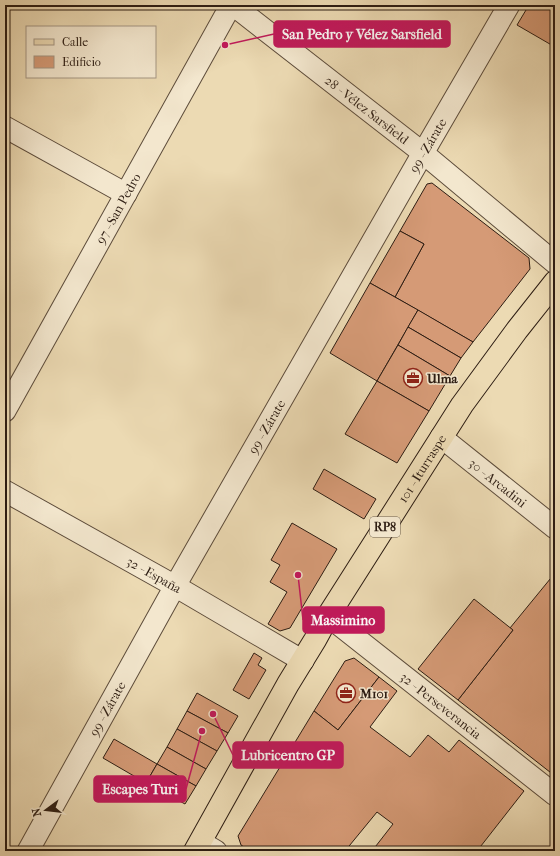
<svg xmlns="http://www.w3.org/2000/svg" width="560" height="856" font-family="'IM FELL French Canon',serif">
	<style>
		.building { fill: #d59a76; stroke: #2d1d13 }
		.lines { fill: none; stroke-linecap: round; stroke-linejoin: round }
		.minor-casing { stroke: #5d4c3b; stroke-width: 23 }
		.major-casing { stroke: #2d1d13; stroke-width: 24 }
		.minor { stroke: #f3e7ce; stroke-width: 21 }
		.major { stroke: #ecdab3; stroke-width: 22 }
		.labels { text-anchor: middle; stroke-width: 3; stroke-linejoin: round; paint-order: stroke }
		.shield { fill: #f3e7ce; stroke: #685a4b; stroke-width: 1 }
		.shield-label { font-size: 12px; font-weight: bold; fill: #2d1d13 }
		.street-label { font-size: 13px; fill: #2d1d13; stroke: #f3e7ce }
		.poi-label { font-size: 13px; font-weight: bold; fill: #2d1d13; stroke: #f3e7ce; text-anchor: start }
		.leader { fill: none; stroke: #c2185b; stroke-width: 1.5 }
		.callout-dot { fill: #c2185b; stroke: #f3e7ce; stroke-width: 1.5 }
		.callout { fill: #c2185b; stroke: #c2185b; stroke-width: 1.5 }
		.callout-label { font-size: 14px; text-anchor: middle; font-weight: bold; fill: #fff }
	</style>
	<rect width="100%" height="100%" fill="#ecdab3"/>
	<filter id="stains"><feTurbulence type="fractalNoise" baseFrequency=".005" numOctaves="4"/><feColorMatrix values="0 0 0 0 .2 0 0 0 0 .09 0 0 0 0 .02 0 0 0 .5 -.17"/></filter>
	<radialGradient id="worn" r=".72"><stop offset=".6" stop-color="#630" stop-opacity="0"/><stop offset="1" stop-color="#630" stop-opacity=".3"/></radialGradient>
	<g class="building">
		<path d="M529,5h26v42l-38,-22z"/>
		<path d="M432,183l97,75 1,11 -57,73 -78,-45 29,-53 -24,-13 27,-47z"/>
		<path d="M400,231l24,13 -29,53 -25,-14z"/>
		<path d="M370,283l48,27 -41,71 -47,-28z"/>
		<path d="M418,310l55,32 -12,16 -53,-31z"/>
		<path d="M408,327l53,31 -11,18 -52,-31z"/>
		<path d="M398,345l52,31 -21,35 -52,-30z"/>
		<path d="M377,381l52,30 -32,52 -52,-29z"/>
		<path d="M324,469l52,30 -12,20 -51,-30z"/>
		<path d="M292,523l45,26 -47,79 -10,3 -12,-7 19,-32 -17,-10 10,-17 -9,-5z"/>
		<path d="M555,573v203l-97,-76 55,-70 -3,-2z"/>
		<path d="M474,599l39,31 -55,70 -40,-31z"/>
		<path d="M254,653l8,5 -4,7 8,5 -17,29 -16,-9z"/>
		<path d="M354,658l25,19 -41,53 -24,-19 31,-50z"/>
		<path d="M379,677l18,14 -27,36 40,30 18,-22 21,17 10,-12 65,51 -47,60h-105l21,-27 -16,-12 -32,39h-95l-9,-6 -3,-9 76,-125 24,19z"/>
		<path d="M197,693l41,23 -10,17 -41,-22z"/>
		<path d="M187,711l41,22 -11,18 -40,-22z"/>
		<path d="M177,729l40,22 -11,18 -39,-22z"/>
		<path d="M114,739l43,25 -11,19 -43,-25z"/>
		<path d="M167,747l39,22 -10,17 -39,-22z"/>
		<path d="M157,764l39,22 -11,18 -39,-21z"/>
	</g>
	<g class="lines">
		<g class="minor-casing">
			<g id="minor">
				<path id="s1" d="M233,5l190,148 132,110"/>
				<path d="M5,127l121,67"/>
				<path id="s2" d="M5,411l226,-406"/>
				<path id="s3" d="M441,437l114,91"/>
				<path id="s4" d="M5,491l170,95 128,75"/>
				<path id="s5" d="M328,616l227,179"/>
				<path d="M201,842l15,9"/>
				<path id="s6" d="M28,851l147,-265 248,-433 86,-148"/>
			</g>
		</g>
		<g class="major-casing">
			<g id="major">
				<path id="s7" d="M195,851l93,-167 27,-44 13,-24 134,-211 55,-75 38,-48"/>
			</g>
		</g>
		<use href="#minor" class="minor"/>
		<use href="#major" class="major"/>
	</g>
	<defs>
		<g id="office-ring" transform="scale(1)"><circle r="9.5" fill="#f3e7ce" stroke="#8f2418" stroke-width="1.5"/><path d="M-6-3h4V-5.5h4V-3h4V5H-6ZM-1-4.5V-3h2v-1.5ZM-6 0V1H6V0Z" fill="#8f2418"/></g>
	</defs>
	<g fill-rule="evenodd">
		<use href="#office-ring" x="413" y="378"/>
		<use href="#office-ring" x="346" y="693"/>
	</g>
	<g class="labels">
		<rect class="shield" x="370" y="517" width="30" height="20" rx="3"/>
		<g class="shield-label">
			<text x="385" y="531">RP8</text>
		</g>
		<g class="street-label">
			<text dy="5" stroke="none"><textPath href="#s1" startOffset="170">28 - Vélez Sarsfield</textPath></text>
			<text dy="5" stroke="none"><textPath href="#s6" startOffset="811">99 - Zárate</textPath></text>
			<text dy="5" stroke="none"><textPath href="#s2" startOffset="232">97 - San Pedro</textPath></text>
			<text dy="5" stroke="none"><textPath href="#s6" startOffset="487">99 - Zárate</textPath></text>
			<text dy="5" stroke="none"><textPath href="#s7" startOffset="445">101 - Iturraspe</textPath></text>
			<text dy="5" stroke="none"><textPath href="#s3" startOffset="73">30 - Arcadini</textPath></text>
			<text dy="5" stroke="none"><textPath href="#s4" startOffset="171">32 - España</textPath></text>
			<text dy="5" stroke="none"><textPath href="#s5" startOffset="144">32 - Perseverancia</textPath></text>
			<text dy="5" stroke="none"><textPath href="#s6" startOffset="163">99 - Zárate</textPath></text>
		</g>
		<g class="poi-label">
			<text x="427" y="383">Ulma</text>
			<text x="360" y="698">M101</text>
		</g>
	</g>
	<path class="leader" d="M225 45L274 34M298 575L303 620M213 714L233 755M202 731L186 789"/>
	<g class="callout-dot">
		<circle cx="225" cy="45" r="4"/>
		<circle cx="298" cy="575" r="4"/>
		<circle cx="213" cy="714" r="4"/>
		<circle cx="202" cy="731" r="4"/>
	</g>
	<g class="callout">
		<rect x="274" y="21" width="176" height="26" rx="4"/>
		<rect x="303" y="607" width="81" height="26" rx="4"/>
		<rect x="233" y="742" width="110" height="26" rx="4"/>
		<rect x="94" y="776" width="92" height="26" rx="4"/>
	</g>
	<g class="callout-label">
		<text x="362" y="39">San Pedro y Vélez Sarsfield</text>
		<text x="343" y="625">Massimino</text>
		<text x="288" y="760">Lubricentro GP</text>
		<text x="140" y="794">Escapes Turi</text>
	</g>
	<rect width="560" height="856" fill="none" stroke="#ecdab3" stroke-width="20"/>
	<rect x="6" y="6" width="548" height="844" fill="none" stroke="#2d1d13" stroke-width="2"/>
	<rect x="10" y="10" width="540" height="836" fill="none" stroke="#2d1d13"/>
	<rect x="26" y="26" width="130" height="52" fill="#f3e7ce" stroke="#a49683"/>
	<rect x="34" y="39" width="20" height="6" fill="#ecdab3" stroke="#a49683"/>
	<text x="62" y="46" font-size="12" fill="#2d1d13">Calle</text>
	<rect x="34" y="56" width="20" height="12" fill="#d59a76" stroke="#a49683"/>
	<text x="62" y="66" font-size="12" fill="#2d1d13">Edificio</text>
	<g transform="translate(46 810) rotate(255)" stroke="#f3e7ce" stroke-width="3" paint-order="stroke">
	<path d="M0-3L7 15L0 10L-7 15Z" fill="#2d1d13"/>
	<text y="-6" font-size="11" font-weight="bold" text-anchor="middle" fill="#2d1d13">N</text>
	</g>
	<rect width="100%" height="100%" filter="url(#stains)"/>
	<rect width="100%" height="100%" fill="url(#worn)"/>
</svg>
